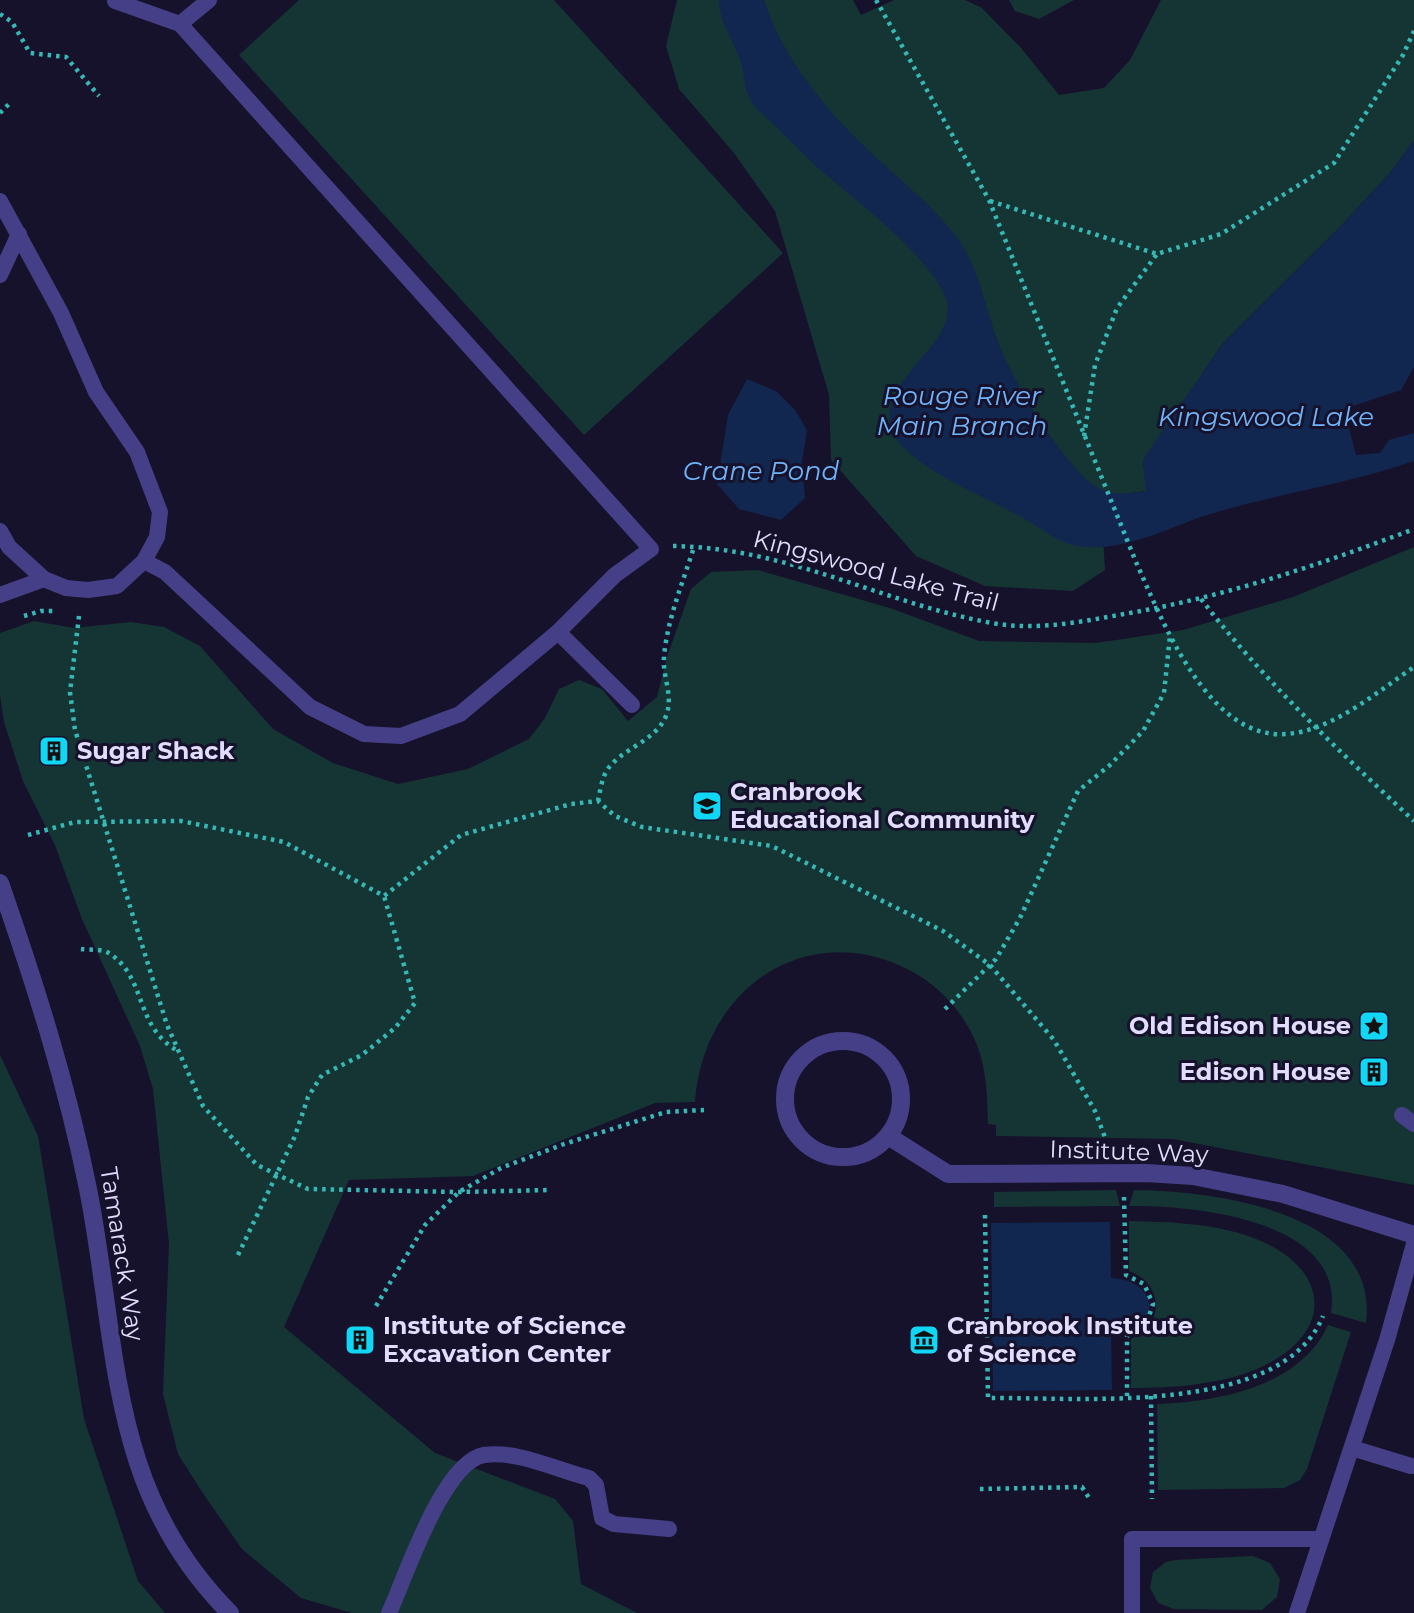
<svg xmlns="http://www.w3.org/2000/svg" width="1414" height="1613" font-family="Montserrat,sans-serif">
	<style>
		.green { fill: #153434 }
		.water { fill: #11274f }
		.lines { fill: none; stroke-linecap: round; stroke-linejoin: round }
		.path { stroke: #36b9b6; stroke-width: 4.5; stroke-dasharray: 3.5 5; stroke-linecap: butt }
		.lane { stroke: #453f88; stroke-width: 16 }
		.street { stroke: #453f88; stroke-width: 18 }
		.labels { text-anchor: middle; stroke-width: 6; stroke-linejoin: round; paint-order: stroke }
		.street-label { font-size: 24px; fill: #e2ddfe; stroke: #17122b }
		.poi-label { font-size: 24px; font-weight: bold; fill: #e2ddfe; stroke: #17122b; text-anchor: start }
		.water-label { font-size: 26px; font-style: italic; fill: #6fb4fa; stroke: #17122b }
	</style>
	<rect width="100%" height="100%" fill="#17122b"/>
	<g class="green">
		<path d="M299,0h255l229,253 -199,182 -345,-380z"/>
		<path d="M677,0h176l8,15 33,-15h71l17,8 39,40 38,47 45,-7 26,-28 31,-60h253v140l-24,33 -50,54 -117,116 -80,119 4,29 -32,4 -15,-5 5,80 -32,21 -88,-5 -69,-30 -85,-96 -2,-65 -54,-184 -41,-58 -55,-64 -13,-43z"/>
		<path d="M1009,0h65l-35,19 -24,-8z"/>
		<path d="M1414,547v638l-241,-46 -177,-3v-11l-8,-1c-1,-27 -1,-53 -11,-79 -14,-35 -42,-64 -76,-79 -104,-46 -199,30 -206,136l-40,1 -182,73 -124,4 -65,147 151,126 120,46 18,22 8,63 56,29h-285l-51,-15 -59,-49 -38,-54 -26,-41 -15,-60 6,-150 -16,-155 -13,-43 -58,-127 -27,-74 -32,-64 -19,-59 -4,-27v-62l34,-12 40,7 57,-6 33,5 36,19 73,83 60,34 65,21 70,-15 61,-30 16,-21 14,-29 20,-9 23,9 26,32 29,-24 10,-40 24,-68 20,-17 47,-2 132,38 89,33 117,2 87,-13 110,-33z"/>
		<path d="M0,1055l38,81 46,283 54,162 27,32h-165z"/>
		<path d="M1116,1190l4,16 -126,1v-15z"/>
		<path d="M1134,1190c79,1 246,21 232,133l-35,-10c15,-94 -140,-108 -202,-107z"/>
		<path d="M1129,1221c40,1 83,2 122,16 80,29 87,97 6,132 -39,16 -85,19 -126,19v-49c34,-13 33,-56 -2,-68z"/>
		<path d="M1328,1325l23,7 -44,137 -7,11 -16,8 -126,2 -1,-86c60,-2 143,-17 171,-79z"/>
		<path d="M1253,1556l17,7 10,16 -3,18 -15,13 -88,-1 -16,-6 -8,-15 3,-16 13,-10 9,-2z"/>
	</g>
	<g class="water">
		<path d="M719,0h45c17,55 61,109 102,148 32,31 69,58 94,94 21,31 26,71 40,105 17,40 52,98 83,129 21,21 37,19 63,15l-3,-29 3,-7 77,-112 117,-116 50,-54 24,-33v227l-13,23 -57,19 12,46 24,-2 9,-13 25,-7v28c-69,24 -141,33 -210,55 -41,14 -83,37 -127,30 -18,-3 -32,-15 -47,-24 -21,-12 -44,-23 -66,-34 -20,-10 -67,-37 -73,-59 -13,-54 76,-89 53,-135 -22,-45 -89,-94 -127,-127 -21,-19 -40,-40 -61,-59 -15,-19 -9,-31 -17,-51 -8,-21 -19,-34 -20,-57z"/>
		<path d="M747,379l29,12 19,19 12,20 -5,31 3,37 -24,22 -42,-11 -22,-25 11,-69z"/>
		<path d="M1110,1222l1,56c49,2 53,51 0,56l1,56 -119,1 -2,-168z"/>
	</g>
	<g class="lines">
		<g class="path">
			<path d="M876,0l113,200 147,362c26,58 72,178 150,172 46,-3 91,-42 128,-67"/>
			<path d="M0,14l12,8 18,31 36,4 33,39"/>
			<path d="M0,113l11,-11"/>
			<path d="M990,201l167,53 64,-20 113,-71 69,-108 11,-24"/>
			<path d="M1084,436l11,-71 22,-57 40,-54"/>
			<path d="M673,546c118,2 208,57 319,77 45,8 88,-1 132,-9 100,-17 195,-49 290,-85"/>
			<path d="M1201,599c63,82 138,152 213,222"/>
			<path d="M24,616l17,-5h12"/>
			<path d="M79,616l-9,76 5,38 92,295 36,81 54,59 51,24 151,3 92,-2"/>
			<path d="M598,801c2,-10 4,-23 9,-31 15,-22 48,-28 59,-54 8,-20 -4,-40 -2,-59 3,-37 19,-75 30,-110"/>
			<path d="M28,835l47,-13 106,-1 103,21 100,54 77,-61 110,-31 27,-3 17,15 27,11 130,19 171,85 47,34 64,75 41,71 11,29"/>
			<path d="M81,949c7,1 20,0 26,3 41,24 26,74 71,99"/>
			<path d="M945,1009l51,-50 24,-41 58,-127 32,-26 33,-34 21,-38 6,-57"/>
			<path d="M1124,1197l2,78 18,9 9,20 -7,21 -19,11v60"/>
			<path d="M985,1215l3,183c91,-1 294,19 335,-82"/>
			<path d="M238,1255l57,-119 13,-39 14,-22 40,-20 33,-27 20,-25 -31,-107"/>
			<path d="M376,1306l49,-81 34,-33 42,-24 63,-24 102,-32 38,-2"/>
			<path d="M1151,1396l1,103"/>
			<path d="M980,1489l102,-2 7,11"/>
		</g>
		<g class="lane">
			<path d="M115,1l65,23 471,525 -36,26 -57,57 -98,82 -59,22 -37,-2 -54,-27 -145,-135 -21,-11"/>
			<path d="M180,24l29,-24"/>
			<path d="M0,201l61,112 35,79 41,60 23,60 -3,25 -13,24 -27,25 -29,4 -22,-2 -22,-9 -35,-32 -9,-16"/>
			<path d="M0,275l19,-41"/>
			<path d="M0,595l44,-16"/>
			<path d="M558,632l74,73"/>
			<path d="M1402,1115l12,9"/>
			<path d="M1352,1448l59,18"/>
			<path d="M389,1613c17,-37 54,-151 95,-158 33,-5 73,15 105,23l7,7 6,33 12,6 55,5"/>
			<path d="M1132,1613v-74h189"/>
			<path d="M1297,1613l90,-273 27,-96"/>
		</g>
		<g class="street">
			<path d="M0,883c35,101 67,201 88,306 31,157 19,301 142,424"/>
			<circle cx="843" cy="1099" r="58"/>
			<path d="M888,1136l60,38 198,-1 47,3 90,18 131,41"/>
		</g>
	</g>
	<defs>
		<g id="building-square" transform="scale(1.575)"><rect x="-9" y="-9" width="18" height="18" rx="4" fill="#11d7f6" stroke="#17122b"/><path d="M-4-6H4V6H1V3H-1V6H-4ZM-2.5-4.3h1.7v1.8h-1.7ZM.8-4.3h1.7v1.8H.8ZM-2.5-1h1.7V.8h-1.7ZM.8-1h1.7V.8H.8Z" fill="#111"/></g>
		<g id="school-square" transform="scale(1.575)"><rect x="-9" y="-9" width="18" height="18" rx="4" fill="#11d7f6" stroke="#17122b"/><path d="M0-5L7-2L0 1L-7-2ZM-4 1L0 2.5L4 1V4Q0 6-4 4Z" fill="#111"/></g>
		<g id="sight-square" transform="scale(1.575)"><rect x="-9" y="-9" width="18" height="18" rx="4" fill="#11d7f6" stroke="#17122b"/><path d="M0-6L1.8-2.2L6-1.7L2.9 1.2L3.7 5.4L0 3.3L-3.7 5.4L-2.9 1.2L-6-1.7L-1.8-2.2Z" fill="#111"/></g>
		<g id="museum-square" transform="scale(1.575)"><rect x="-9" y="-9" width="18" height="18" rx="4" fill="#11d7f6" stroke="#17122b"/><path d="M0-6L6-3V-2H-6V-3ZM-5-1h2V3h-2ZM-1-1h2V3h-2ZM3-1h2V3H3ZM-6 4H6V6H-6Z" fill="#111"/></g>
	</defs>
	<g fill-rule="evenodd">
		<use href="#building-square" x="54" y="751"/>
		<use href="#school-square" x="707" y="806"/>
		<use href="#sight-square" x="1374" y="1026"/>
		<use href="#building-square" x="1374" y="1072"/>
		<use href="#building-square" x="360" y="1340"/>
		<use href="#museum-square" x="924" y="1340"/>
	</g>
	<g class="labels">
		<g class="street-label">
			<text transform="translate(876 571) rotate(15)" y="8">Kingswood Lake Trail</text>
			<text transform="translate(1129 1152) rotate(2)" y="8">Institute Way</text>
			<text transform="translate(122 1254) rotate(81)" y="8">Tamarack Way</text>
		</g>
		<g class="poi-label">
			<text x="77" y="759">Sugar Shack</text>
			<text x="730" y="800">Cranbrook<tspan x="730" dy="28">Educational Community</tspan></text>
			<text x="1351" y="1034" text-anchor="end">Old Edison House</text>
			<text x="1351" y="1080" text-anchor="end">Edison House</text>
			<text x="383" y="1334">Institute of Science<tspan x="383" dy="28">Excavation Center</tspan></text>
			<text x="947" y="1334">Cranbrook Institute<tspan x="947" dy="28">of Science</tspan></text>
		</g>
		<g class="water-label">
			<text x="962" y="405">Rouge River<tspan x="962" dy="30">Main Branch</tspan></text>
			<text x="1266" y="426">Kingswood Lake</text>
			<text x="761" y="480">Crane Pond</text>
		</g>
	</g>
</svg>
